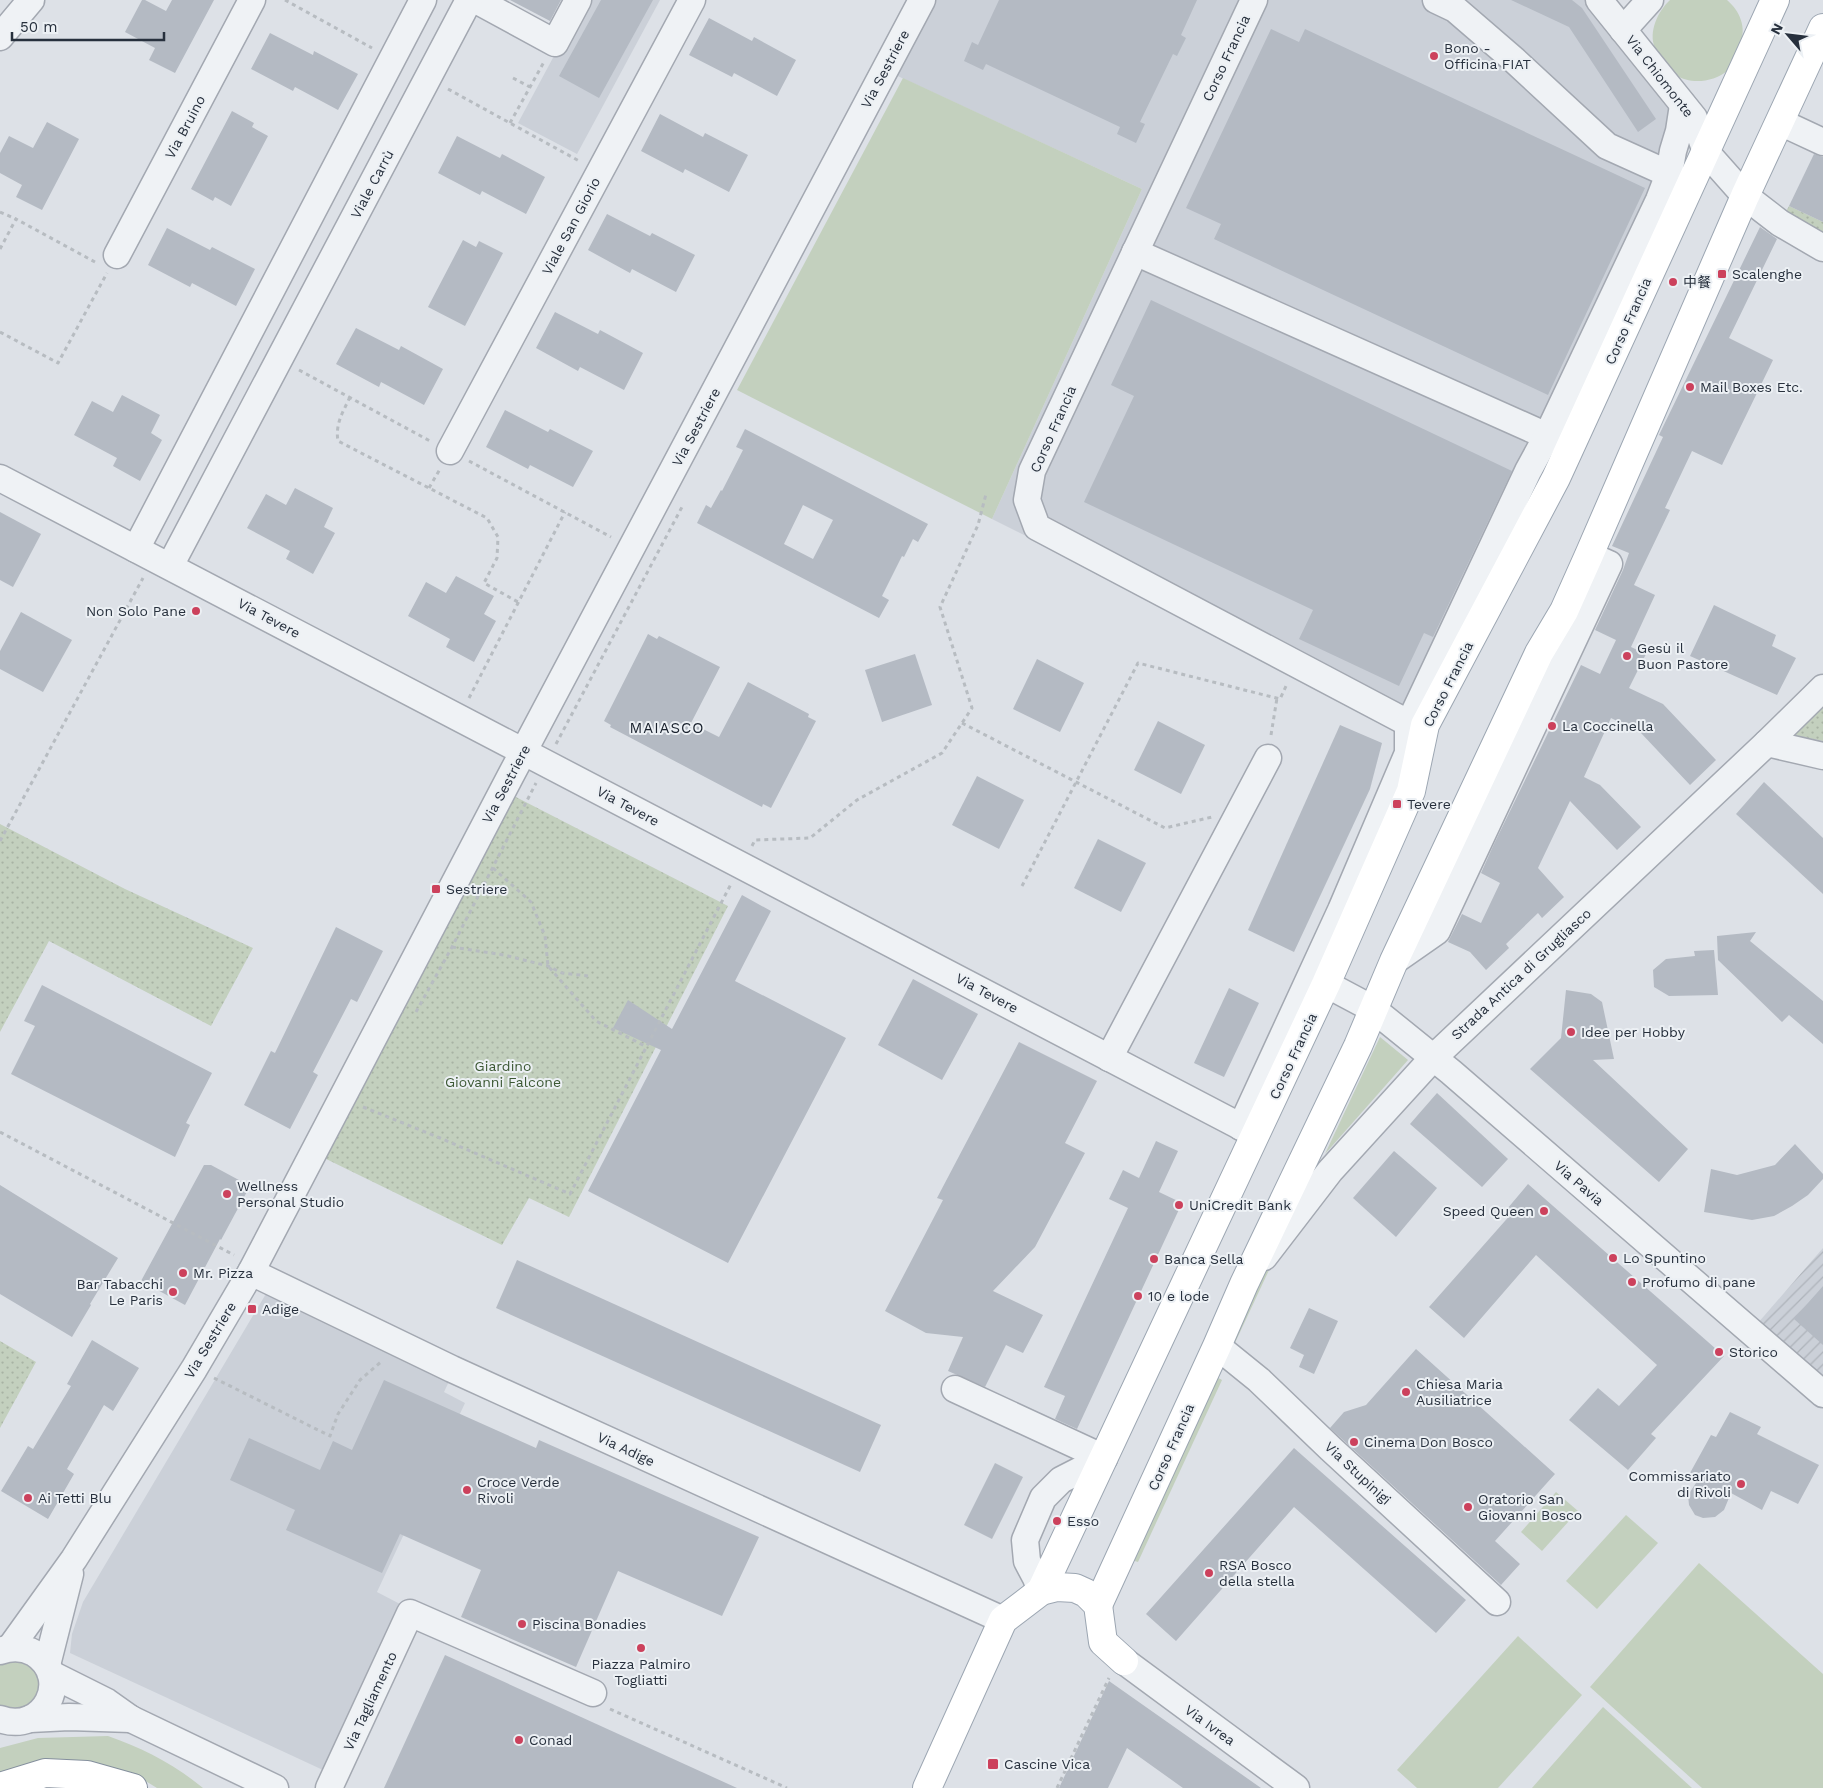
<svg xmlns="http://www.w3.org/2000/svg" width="1823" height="1788" font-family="'Work Sans','Noto Sans SC',sans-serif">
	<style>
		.built { fill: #cbd0d8 }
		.industrial { fill: url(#industrial-furrows) }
		.grass { fill: #c3d0be }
		.park { fill: url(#park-dots) }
		.building { fill: #b4bac3; fill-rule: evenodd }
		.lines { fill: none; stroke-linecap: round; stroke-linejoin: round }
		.minor-casing { stroke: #a3a8b1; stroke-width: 29 }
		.major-casing { stroke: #9ca6b2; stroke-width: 30 }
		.highway-casing { stroke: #848f9d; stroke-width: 30 }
		.path { stroke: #b7bcc1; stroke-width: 3; stroke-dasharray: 4 4; stroke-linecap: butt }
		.minor { stroke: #eff2f5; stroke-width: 26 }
		.major { stroke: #fff; stroke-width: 28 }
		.highway { stroke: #fff; stroke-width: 28 }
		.poi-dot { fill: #cc415c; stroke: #ecf0f4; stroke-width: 2 }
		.labels { text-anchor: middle; stroke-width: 4; stroke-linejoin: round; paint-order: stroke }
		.poi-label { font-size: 14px; fill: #27303d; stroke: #ecf0f4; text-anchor: start }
		.street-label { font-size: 14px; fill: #27303d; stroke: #ecf0f4 }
		.park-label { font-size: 14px; fill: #3c5834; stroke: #ecf0f4 }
		.neighbourhood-label { font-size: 15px; letter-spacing: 1px; fill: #19212d; stroke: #ecf0f4 }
	</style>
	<defs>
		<pattern id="industrial-furrows" width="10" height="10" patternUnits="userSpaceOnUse" patternTransform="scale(1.25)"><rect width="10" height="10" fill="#cbd0d8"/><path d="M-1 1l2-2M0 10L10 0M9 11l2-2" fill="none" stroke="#aeb3ba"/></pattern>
		<pattern id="park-dots" width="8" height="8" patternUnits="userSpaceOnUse" patternTransform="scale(1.25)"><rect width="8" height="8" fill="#c3d0be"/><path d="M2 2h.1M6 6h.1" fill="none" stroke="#a8b3a4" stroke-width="1.8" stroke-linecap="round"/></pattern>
	</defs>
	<rect width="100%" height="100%" fill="#dde1e7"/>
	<g class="built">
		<path d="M584,0h76l-83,154 -59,-31z"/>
		<path d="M927,0h669l96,139 -284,587 -416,-207 150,-330 -253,-117z"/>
		<path d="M270,1287l183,86 -9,19 21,11 -88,189 23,12 -77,166 -253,-117 2,-19 11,-32z"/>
	</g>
	<path class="industrial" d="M1823,1248v148l-72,-65z"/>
	<g class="grass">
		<path d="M1670,0h57c13,11 20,28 13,44 -3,8 -7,21 -13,27 -13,11 -37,14 -51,4 -4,-3 -8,-10 -12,-15 -3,-3 -7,-7 -9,-12 -7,-16 3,-37 15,-48z"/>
		<path d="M903,78l239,111 -150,330 -255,-129z"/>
		<path d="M1380,1037l28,23 -83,94z"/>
		<path d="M1258,1266l11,4 -35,75 -8,-7z"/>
		<path d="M1211,1374l11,6 -84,182 -10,-3z"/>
		<path d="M1556,1492l22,19 -36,40 -21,-19z"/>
		<path d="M1626,1515l32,28 -61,66 -31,-28z"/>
		<path d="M1699,1563l124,111v114h-121l-112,-101z"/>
		<path d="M1518,1636l64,59 -84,93h-81l-20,-18z"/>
		<path d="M12,1659l17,3 13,21c-1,4 -2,12 -4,16 -9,12 -27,13 -38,6v-41z"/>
		<path d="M1603,1707l89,81h-160z"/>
		<path d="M108,1736c35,12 67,29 95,52h-46l-18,-11 -25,-9 -37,-5 -36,-1 -41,10v-24l38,-10z"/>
	</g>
	<g class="park">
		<path d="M1789,206l34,16v26l-43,-25z"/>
		<path d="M1823,706v35l-29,-6z"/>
		<path d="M512,795l216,111 -159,311 -40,-19 -27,47 -184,-90z"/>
		<path d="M0,824l125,65 128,59 -42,78 -162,-85 -49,91z"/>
		<path d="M0,1341l36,21 -36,66z"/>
	</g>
	<g class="building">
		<path d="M142,0h3l21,11 6,-11h42l-39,73 -26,-13 6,-12 -30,-16z"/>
		<path d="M510,0h51l-11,21z"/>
		<path d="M601,0h52l-54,98 -40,-22z"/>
		<path d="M999,0h198l-16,35 5,3 -9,18 -4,-2 -33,68 5,2 -9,19 -19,-9 3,-7 -134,-63 -3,6 -19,-9 8,-19 6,3z"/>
		<path d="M1511,0h61l10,8 74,111 -18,13 -69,-105z"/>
		<path d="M709,18l43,23 2,-4 42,23 -19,36 -43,-23 -2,4 -43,-22z"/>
		<path d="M1271,29l28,13 6,-13 340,159 -97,207 -334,-156 7,-15 -35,-16z"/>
		<path d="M270,33l43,22 1,-4 44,23 -20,36 -43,-23 -2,4 -42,-22z"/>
		<path d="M232,111l22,12 -2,4 16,9 -37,70 -16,-9 -2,4 -22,-12z"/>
		<path d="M660,114l43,23 2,-4 43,22 -19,37 -44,-23 -2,4 -42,-22z"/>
		<path d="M47,122l32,17 -37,71 -26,-13 6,-12 -22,-12v-20l9,-17 24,12z"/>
		<path d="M457,136l43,22 2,-4 43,23 -19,37 -44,-23 -2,4 -42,-22z"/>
		<path d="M1814,154l9,3v65l-34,-16z"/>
		<path d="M607,214l43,22 2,-3 43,22 -19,37 -44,-23 -2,4 -42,-23z"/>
		<path d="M1760,227l17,12 -48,99 44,22 -51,105 -30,-14 -27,57 5,2 -36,75 21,10 -24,52 15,7 -17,34 34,16 53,56 -26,25 -49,-52 -30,-15 -27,59 16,8 41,42 -24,23 -47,-49 -32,67 26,29 -22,21 -4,-5 -32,31 3,4 -23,22 -16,-18 -22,-10 14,-28 19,9 19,-40 -19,-10 13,-29 87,-179 19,9 16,-34 -21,-10 28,-60 6,-17 -17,-7 51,-109 -4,-2z"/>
		<path d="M167,228l43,22 2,-3 43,22 -19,37 -44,-23 -2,4 -42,-22z"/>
		<path d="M463,240l13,7 3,-6 24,12 -38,73 -37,-19z"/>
		<path d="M1151,300l361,171 -79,166 -9,-4 -25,53 -100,-47 14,-29 -229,-108 50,-106 -23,-11z"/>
		<path d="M555,312l43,22 2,-4 43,23 -19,37 -44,-23 -2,4 -42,-23z"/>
		<path d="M356,328l43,22 2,-4 42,23 -19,36 -43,-23 -2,5 -43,-23z"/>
		<path d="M122,395l38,20 -9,18 11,7 -22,41 -27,-15 4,-8 -43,-23 18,-34 21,11z"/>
		<path d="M505,410l43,22 2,-3 43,22 -20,36 -43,-22 -2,4 -42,-22z"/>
		<path d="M745,429l183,95 -10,18 -5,-3 -9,18 -2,-1 -20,40 7,4 -10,18 -182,-95 9,-18 5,3 10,-18 1,1 21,-41 -7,-3zM803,505l30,15 -20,39 -29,-15z"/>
		<path d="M295,488l38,20 -9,19 11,6 -22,41 -27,-15 4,-8 -43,-23 19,-34 20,11z"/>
		<path d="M0,512l41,22 -28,53 -13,-7z"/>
		<path d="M456,576l38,20 -10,18 12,7 -22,41 -28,-15 4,-8 -42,-23 18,-34 20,11z"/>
		<path d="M1714,605l62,30 -4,11 24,12 -19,37 -87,-39z"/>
		<path d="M21,612l51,28 -29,52 -43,-23v-18z"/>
		<path d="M648,634l9,5 2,-3 61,31 -29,56 28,14 29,-55 61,32 -1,3 8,4 -45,87 -8,-4 -1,3 -152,-80 1,-2 -7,-4z"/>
		<path d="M915,654l17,51 -50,17 -17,-52z"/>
		<path d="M1037,659l47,24 -24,49 -47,-23z"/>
		<path d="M1158,721l47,24 -24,49 -47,-24z"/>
		<path d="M1340,725l42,18 -12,46 -76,163 -46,-22z"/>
		<path d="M977,776l47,24 -25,49 -47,-24z"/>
		<path d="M1764,782l59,56v56l-87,-80z"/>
		<path d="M1098,839l48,24 -25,49 -47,-24z"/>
		<path d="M742,895l29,16 -36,70 111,57 -118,225 -140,-72 73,-141 -48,-22 15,-28 44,29z"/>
		<path d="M336,927l47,24 -26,51 -6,-3 -38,73 5,3 -28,54 -46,-24 27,-54 4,2z"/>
		<path d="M1756,932l-6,9 73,60v43l-34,-29 -7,7 -64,-62 -1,-24z"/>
		<path d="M1714,950l4,45 -49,1 -15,-9 -1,-17 13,-11 29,-3 -1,-5z"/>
		<path d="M913,979l65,35 -36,66 -64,-35z"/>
		<path d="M42,985l170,88 -26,50 4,2 -15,32 -164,-83 24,-48 -11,-5z"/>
		<path d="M1229,988l30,15 -35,74 -30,-14z"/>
		<path d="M1566,990l25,4 11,8 12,57 -21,1 95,89 -29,33 -129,-113 31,-31z"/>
		<path d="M1019,1042l78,39 -32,62 20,10 -50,94 -42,44 50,24 -20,38 -17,-8 -21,42 -37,-16 15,-34 -37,-4 -41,-22 58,-111 -6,-2z"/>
		<path d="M1437,1093l71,66 -26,28 -72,-63z"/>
		<path d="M1156,1141l22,10 -19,41 23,11 -105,226 -22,-10 10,-23 -21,-9 84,-179 -19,-9 14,-29 16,8z"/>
		<path d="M1795,1144l28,30v5l-15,16 -16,11 -18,10 -22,4 -48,-8 7,-43 26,6 38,-10z"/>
		<path d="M1394,1151l43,37 -41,49 -43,-39z"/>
		<path d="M204,1165h7l39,21 -29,54 -1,-1 -35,66 -44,-24z"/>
		<path d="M1528,1184l196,172 -73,78 5,4 -28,32 -59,-50 29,-32 21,18 38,-41 -121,-110 -72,83 -35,-31 83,-94 -5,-4z"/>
		<path d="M0,1185l118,73 -28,46 1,1 -19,32 -72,-43z"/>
		<path d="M517,1260l364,165 -21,47 -364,-164z"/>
		<path d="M1823,1286v59l-29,-26z"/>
		<path d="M1309,1308l29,13 -24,53 -15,-7 5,-12 -14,-7z"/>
		<path d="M92,1340l47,28 -26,43 -9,-6 -37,64 7,5 -26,45 -47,-28 27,-45 5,3 38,-63 -4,-2z"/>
		<path d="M1416,1349l139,125 -60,67 25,23 -19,21 -171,-157 14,-16 22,-7z"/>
		<path d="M384,1380l152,68 3,-8 220,97 -37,79 -104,-45 -42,96 -115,-50 20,-47 -81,-36 -18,39 -96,-43 9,-20 -65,-30 19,-42 71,32 13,-29 19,9z"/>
		<path d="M1730,1412l31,15 -4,7 62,31 -21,39 -27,-13 -9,19 -31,-17 -7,17 -9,7 -12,1 -8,-3 -6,-10 -1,-10 12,-18 -10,-4 21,-38 5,2z"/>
		<path d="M1294,1448l172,152 -30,33 -142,-126 -118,134 -30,-27z"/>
		<path d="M995,1463l28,14 -31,62 -28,-14z"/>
		<path d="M445,1655l292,133h-353z"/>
		<path d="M1109,1681l152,107h-78l-56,-40 -19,40h-49z"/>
	</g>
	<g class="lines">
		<g class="minor-casing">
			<g id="minor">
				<path d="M476,0l79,43 23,-43"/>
				<path d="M1254,0l-222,471 -5,29 10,27 373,197"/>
				<path d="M1436,0l19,9 58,50 94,87 62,28"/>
				<path d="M1599,0l95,118 12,34 39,44 35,27 43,25"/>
				<path d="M1623,30l27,-30"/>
				<path d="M0,37l31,-37"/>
				<path d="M1780,122l43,20"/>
				<path d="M1135,252l412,184"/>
				<path d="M117,255l135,-255"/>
				<path d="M450,451l242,-451"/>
				<path d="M0,478l1255,656"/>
				<path d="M136,549l287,-549"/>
				<path d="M170,566l299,-566"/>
				<path d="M1767,743l56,13"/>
				<path d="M1394,961l43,-30 172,-367 -20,-9"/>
				<path d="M1326,984l47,25 78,63 372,322"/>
				<path d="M1109,1058l159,-300"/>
				<path d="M1241,1127l100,-217 67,-157v-27l120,-255 19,-35 112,-236 10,-26 4,-23 6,-20 4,-26"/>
				<path d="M1264,1257l66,-86 103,-113 334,-315 56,-55"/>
				<path d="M251,1272l201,97 551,251"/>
				<path d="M1217,1346l42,34 72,69 166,153"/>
				<path d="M955,1389l149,69"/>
				<path d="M1041,1591l-5,-13 -9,-17 -2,-21 18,-42 18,-18 43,-22"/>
				<path d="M10,1648l64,-89 120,-190 57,-97 260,-497 411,-775"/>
				<path d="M0,1651c11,-4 23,-4 34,2 39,25 10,82 -34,66"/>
				<path d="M1124,1661l172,127"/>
				<path d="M47,1665l23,-91"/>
				<path d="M51,1674l56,28 24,17 144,69"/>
				<path d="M30,1719l39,-2 62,2"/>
				<path d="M329,1788l81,-175 183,80"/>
			</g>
		</g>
		<g class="major-casing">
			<g id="major">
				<path d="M1041,1591l285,-607 85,-193 14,-66 131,-247 219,-478"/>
				<path d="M1098,1605l119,-259 27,-62 114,-238 36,-85 145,-308 25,-42 25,-56 156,-359 78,-168"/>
				<path d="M927,1788l76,-168 38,-29 16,-4 18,1 11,5 12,12 5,37 21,19"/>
			</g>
		</g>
		<g class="highway-casing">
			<path id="highway" d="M0,1787l45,-14 42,2 46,13"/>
		</g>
		<g class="path">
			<path d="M285,0l87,48"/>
			<path d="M513,78l17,9"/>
			<path d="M448,89l133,73"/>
			<path d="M510,123l34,-61"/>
			<path d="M0,212l16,7"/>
			<path d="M0,249l16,-30 79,43"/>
			<path d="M0,332l58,31 49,-90"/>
			<path d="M299,370l131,71"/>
			<path d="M350,397c-7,15 -15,27 -12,44l149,77 11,19 -1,21 -13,25 34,19"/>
			<path d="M469,461l142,76"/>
			<path d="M429,488l11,-19"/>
			<path d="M469,698l96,-186"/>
			<path d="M962,723l203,105 47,-11"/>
			<path d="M1271,735l6,-37"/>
			<path d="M556,744l126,-237"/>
			<path d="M0,841l143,-263"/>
			<path d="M752,846l3,-6 55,-2 47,-38 85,-47 30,-45 -32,-101 38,-82 8,-31"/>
			<path d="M493,868l38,34 14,34 3,30 48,55 51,26"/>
			<path d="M1022,886l116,-223 142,36 7,-15"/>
			<path d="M452,947l52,8 44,11 14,7 26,3"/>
			<path d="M416,1012l36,-65 84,-164"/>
			<path d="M363,1107l77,31 130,56 161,-310"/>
			<path d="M0,1132l234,123"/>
			<path d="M214,1378l116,58 8,-22 22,-34 22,-19"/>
			<path d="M610,1709l177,79"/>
			<path d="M1057,1788l52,-110"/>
		</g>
		<use href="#minor" class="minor"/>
		<use href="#major" class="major"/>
		<use href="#highway" class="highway"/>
	</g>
	<g class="poi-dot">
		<circle cx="1434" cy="56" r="5"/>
		<rect x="1717" y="269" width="10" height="10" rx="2.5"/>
		<circle cx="1673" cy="282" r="5"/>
		<circle cx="1690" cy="387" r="5"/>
		<circle cx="196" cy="611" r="5"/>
		<circle cx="1627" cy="656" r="5"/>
		<circle cx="1552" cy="726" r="5"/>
		<rect x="1392" y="799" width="10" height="10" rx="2.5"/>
		<rect x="431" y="884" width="10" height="10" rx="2.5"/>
		<circle cx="1571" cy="1032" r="5"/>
		<circle cx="227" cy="1194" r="5"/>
		<circle cx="1179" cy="1205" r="5"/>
		<circle cx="1544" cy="1211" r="5"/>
		<circle cx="1613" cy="1258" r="5"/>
		<circle cx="1154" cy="1259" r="5"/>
		<circle cx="183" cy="1273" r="5"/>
		<circle cx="1632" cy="1282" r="5"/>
		<circle cx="173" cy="1292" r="5"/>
		<circle cx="1138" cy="1296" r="5"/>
		<rect x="247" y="1304" width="10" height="10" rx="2.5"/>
		<circle cx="1719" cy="1352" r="5"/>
		<circle cx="1406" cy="1392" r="5"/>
		<circle cx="1354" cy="1442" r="5"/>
		<circle cx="1741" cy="1484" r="5"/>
		<circle cx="467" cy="1490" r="5"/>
		<circle cx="28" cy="1498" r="5"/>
		<circle cx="1468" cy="1507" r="5"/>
		<circle cx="1057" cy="1521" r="5"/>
		<circle cx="1209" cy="1573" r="5"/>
		<circle cx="522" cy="1624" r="5"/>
		<circle cx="641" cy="1648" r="5"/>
		<circle cx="519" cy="1740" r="5"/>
		<rect x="987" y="1758" width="12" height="12" rx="2.5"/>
	</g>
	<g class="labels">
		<g class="poi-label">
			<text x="1444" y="53">Bono -<tspan x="1444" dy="16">Officina FIAT</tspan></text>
			<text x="1732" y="279">Scalenghe</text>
			<text x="1683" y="287">中餐</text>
			<text x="1700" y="392">Mail Boxes Etc.</text>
			<text x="186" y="616" text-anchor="end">Non Solo Pane</text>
			<text x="1637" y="653">Gesù il<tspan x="1637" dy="16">Buon Pastore</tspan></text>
			<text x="1562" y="731">La Coccinella</text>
			<text x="1407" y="809">Tevere</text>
			<text x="446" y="894">Sestriere</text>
			<text x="1581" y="1037">Idee per Hobby</text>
			<text x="237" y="1191">Wellness<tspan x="237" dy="16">Personal Studio</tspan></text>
			<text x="1189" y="1210">UniCredit Bank</text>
			<text x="1534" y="1216" text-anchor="end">Speed Queen</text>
			<text x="1623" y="1263">Lo Spuntino</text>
			<text x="1164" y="1264">Banca Sella</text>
			<text x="193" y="1278">Mr. Pizza</text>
			<text x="1642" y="1287">Profumo di pane</text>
			<text x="163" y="1289" text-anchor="end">Bar Tabacchi<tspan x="163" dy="16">Le Paris</tspan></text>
			<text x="1148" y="1301">10 e lode</text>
			<text x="262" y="1314">Adige</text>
			<text x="1729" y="1357">Storico</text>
			<text x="1416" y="1389">Chiesa Maria<tspan x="1416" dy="16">Ausiliatrice</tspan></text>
			<text x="1364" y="1447">Cinema Don Bosco</text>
			<text x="1731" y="1481" text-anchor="end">Commissariato<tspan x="1731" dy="16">di Rivoli</tspan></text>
			<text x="477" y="1487">Croce Verde<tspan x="477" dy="16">Rivoli</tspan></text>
			<text x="38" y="1503">Ai Tetti Blu</text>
			<text x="1478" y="1504">Oratorio San<tspan x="1478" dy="16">Giovanni Bosco</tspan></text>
			<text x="1067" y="1526">Esso</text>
			<text x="1219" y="1570">RSA Bosco<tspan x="1219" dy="16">della stella</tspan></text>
			<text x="532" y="1629">Piscina Bonadies</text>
			<text x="641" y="1669" text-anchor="middle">Piazza Palmiro<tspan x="641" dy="16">Togliatti</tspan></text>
			<text x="529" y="1745">Conad</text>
			<text x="1004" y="1769">Cascine Vica</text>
		</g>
		<g class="street-label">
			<text transform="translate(1226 58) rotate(-65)" y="5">Corso Francia</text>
			<text transform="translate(885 69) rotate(-62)" y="5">Via Sestriere</text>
			<text transform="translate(1660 76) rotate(52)" y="5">Via Chiomonte</text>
			<text transform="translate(185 127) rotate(-62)" y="5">Via Bruino</text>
			<text transform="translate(372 184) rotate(-62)" y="5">Viale Carrù</text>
			<text transform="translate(571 226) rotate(-62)" y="5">Viale San Giorio</text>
			<text transform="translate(1628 321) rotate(-66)" y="5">Corso Francia</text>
			<text transform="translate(696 427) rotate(-62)" y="5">Via Sestriere</text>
			<text transform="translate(1053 429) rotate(-66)" y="5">Corso Francia</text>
			<text transform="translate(269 618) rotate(28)" y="5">Via Tevere</text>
			<text transform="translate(1448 684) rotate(-63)" y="5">Corso Francia</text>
			<text transform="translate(506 784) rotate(-62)" y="5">Via Sestriere</text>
			<text transform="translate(628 806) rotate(28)" y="5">Via Tevere</text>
			<text transform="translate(1521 974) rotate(-43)" y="5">Strada Antica di Grugliasco</text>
			<text transform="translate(987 993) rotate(28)" y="5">Via Tevere</text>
			<text transform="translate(1293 1056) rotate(-65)" y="5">Corso Francia</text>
			<text transform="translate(1579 1183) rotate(41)" y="5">Via Pavia</text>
			<text transform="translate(210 1340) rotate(-59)" y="5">Via Sestriere</text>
			<text transform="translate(1171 1447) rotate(-66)" y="5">Corso Francia</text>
			<text transform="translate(626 1449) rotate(25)" y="5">Via Adige</text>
			<text transform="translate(1358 1473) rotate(43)" y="5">Via Stupinigi</text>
			<text transform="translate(370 1701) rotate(-65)" y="5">Via Tagliamento</text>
			<text transform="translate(1210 1725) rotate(36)" y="5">Via Ivrea</text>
		</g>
		<g class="park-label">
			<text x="503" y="1071">Giardino<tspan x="503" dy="16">Giovanni Falcone</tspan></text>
		</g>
		<g class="neighbourhood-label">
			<text x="667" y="733">MAIASCO</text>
		</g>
	</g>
	<g transform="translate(1788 35) rotate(298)" stroke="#ecf0f4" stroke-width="4" paint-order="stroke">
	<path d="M0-4L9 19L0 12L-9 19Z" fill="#27303d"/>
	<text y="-8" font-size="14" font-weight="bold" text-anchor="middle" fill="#27303d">N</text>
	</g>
	<path d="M12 32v8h152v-8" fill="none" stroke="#27303d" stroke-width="2.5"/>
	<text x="20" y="32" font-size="15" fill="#27303d" stroke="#ecf0f4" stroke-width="4" paint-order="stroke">50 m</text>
</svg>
